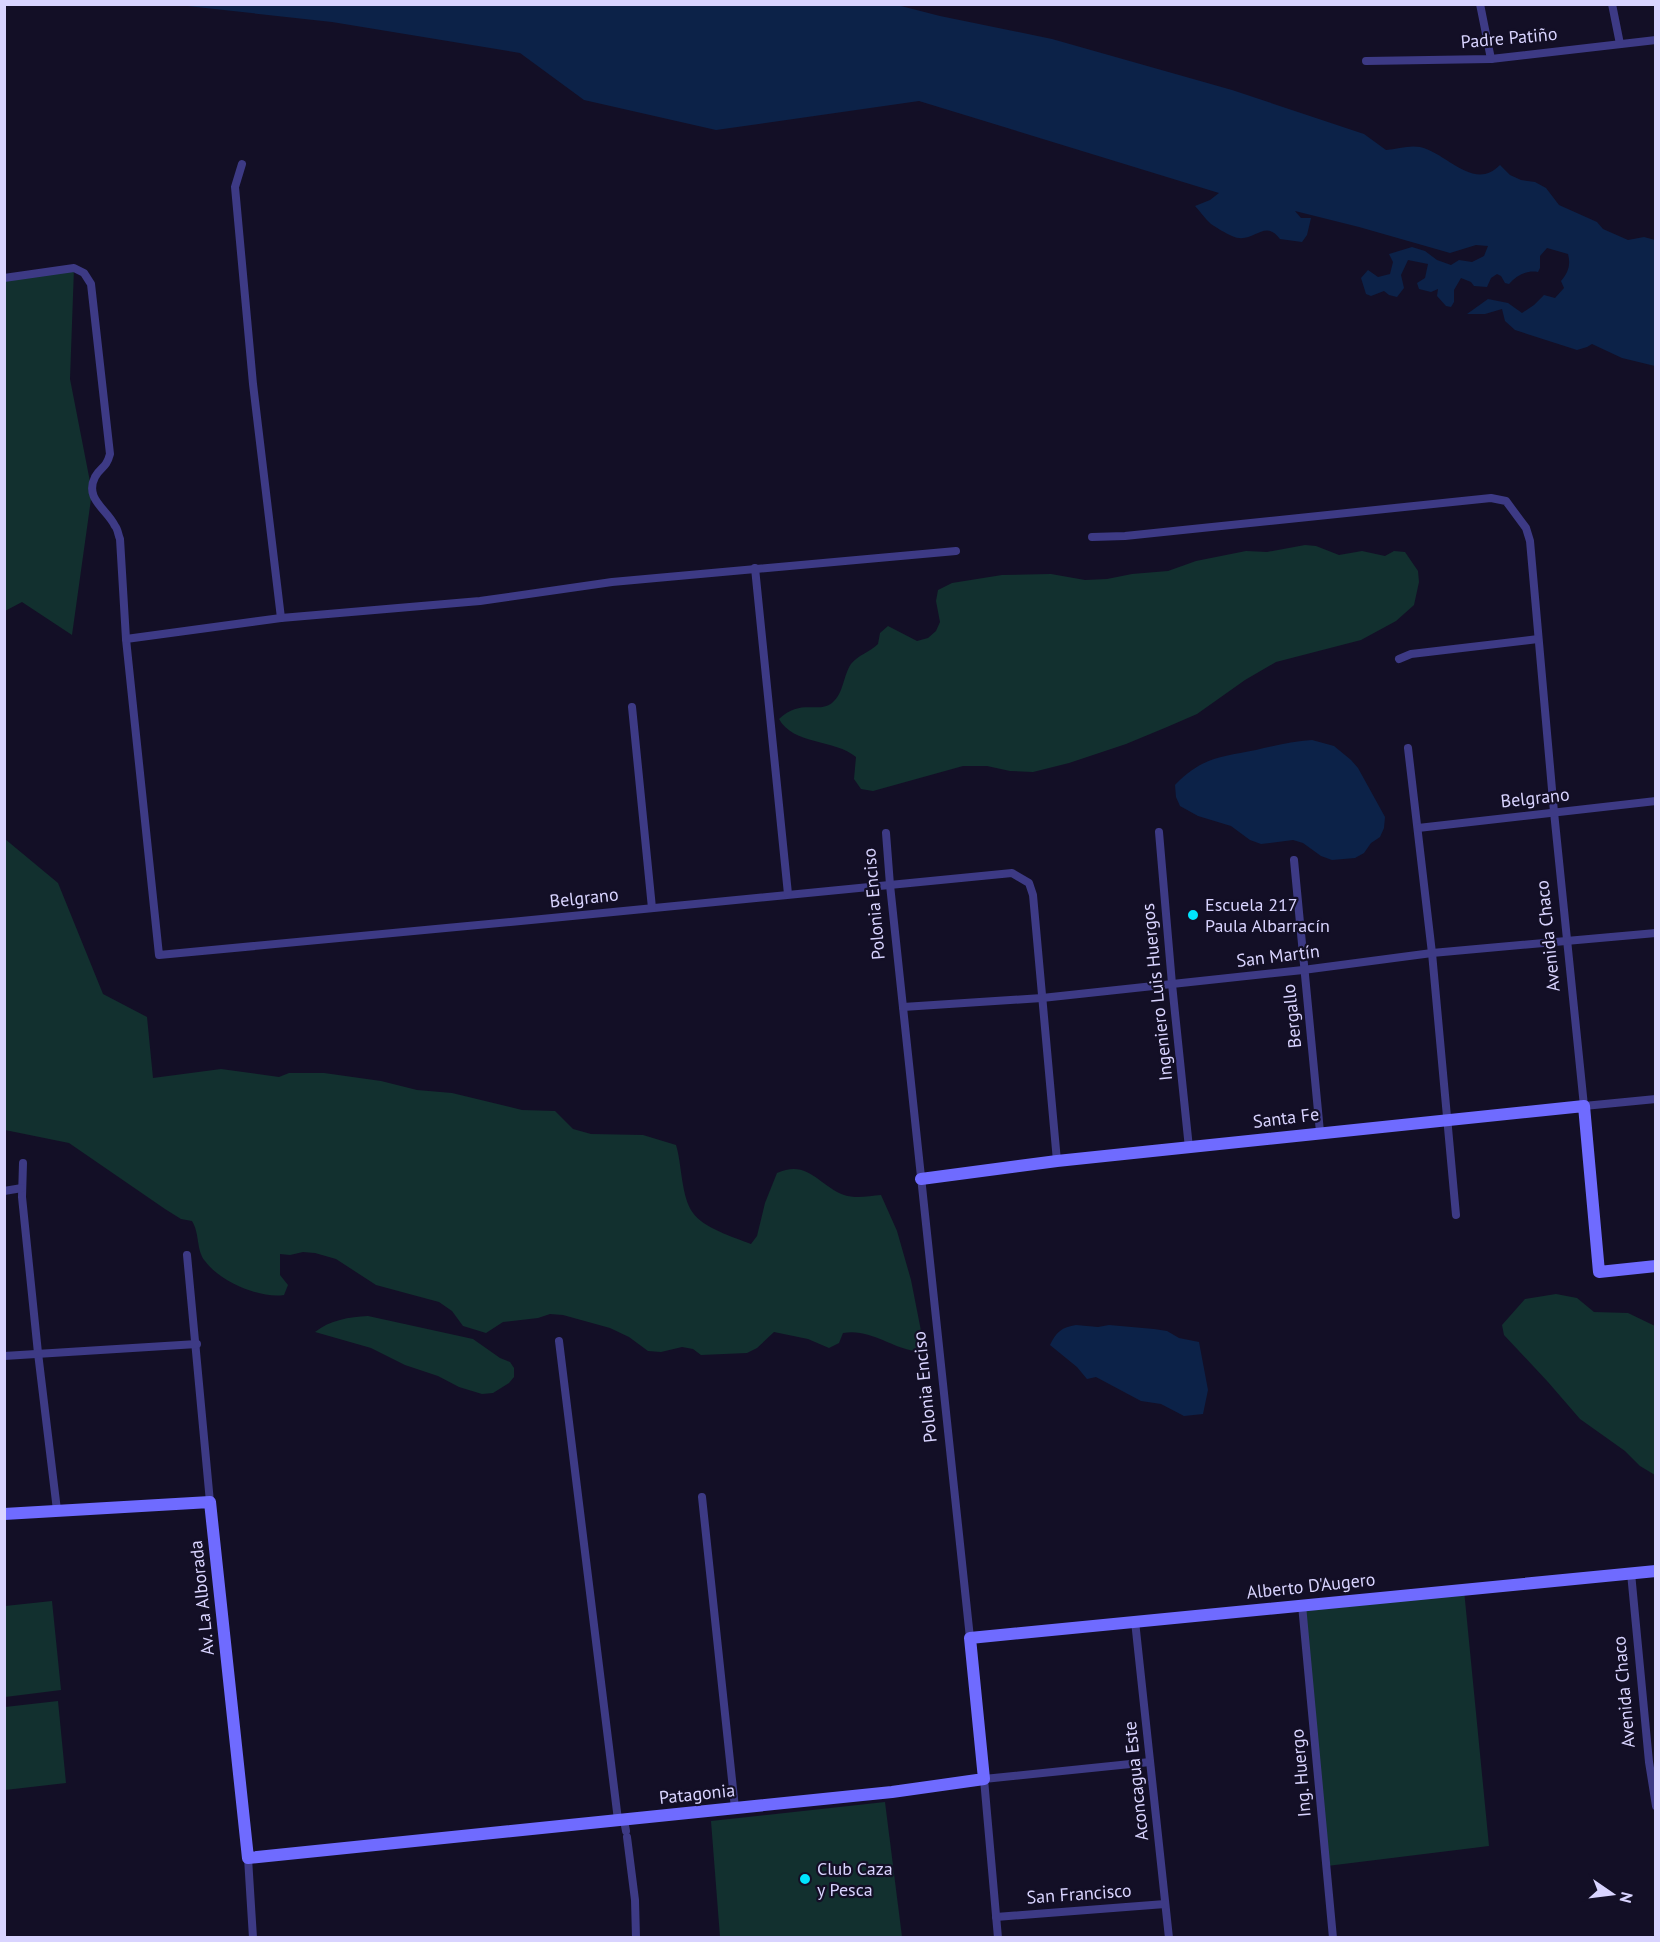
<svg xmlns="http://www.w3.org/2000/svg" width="1660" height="1942" font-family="'PT Sans',sans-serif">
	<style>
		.green { fill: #12302f }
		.water { fill: #0c2248 }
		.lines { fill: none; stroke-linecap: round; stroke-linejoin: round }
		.minor { stroke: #3d3a85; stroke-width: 8 }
		.secondary { stroke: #6f6bff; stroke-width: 12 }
		.poi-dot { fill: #00e5ff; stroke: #130f26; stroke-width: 2 }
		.labels { text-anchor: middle; stroke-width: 4.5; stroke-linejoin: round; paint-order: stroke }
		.street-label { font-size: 18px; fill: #d9d4ff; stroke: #130f26 }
		.poi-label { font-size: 18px; fill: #d9d4ff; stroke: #130f26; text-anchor: start }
	</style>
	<rect width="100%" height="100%" fill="#130f26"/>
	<g class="green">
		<path d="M74,268l-4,111 22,113 -20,143 -50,-33 -17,9v-333z"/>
		<path d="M1305,545l11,1 23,9 23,-4 23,5 9,-5 11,1 13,19 1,11 -5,23 -18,16 -35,19 -85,22 -31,18 -48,34 -30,13 -41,17 -57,19 -36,9 -23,-1 -23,-5h-24l-90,25 -12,-2 -7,-10 2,-22c-21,-18 -63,-12 -77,-38 22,-21 39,-5 53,-16 12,-10 11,-27 19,-39 7,-9 19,-12 27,-20l2,-11 8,-7 29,15 11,-3 8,-7 4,-9 -4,-21 2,-11 14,-7 50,-8 49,-1 34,6 22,-1 25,-5 36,-3 28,-10 50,-10 21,1z"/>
		<path d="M5,839l53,44 45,111 44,23 6,61 68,-9 58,8 10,-4h35l57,8 36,9 35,3 70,17 33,1 18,18 18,5 52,1 33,10c6,19 5,52 17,68 9,14 42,25 58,31l6,-8 8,-33 12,-30c31,-14 41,12 67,22 12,4 25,1 37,0l16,36 14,49 12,61 -8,10c-25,-4 -46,-23 -72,-18l-4,10 -10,5 -21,-9 -34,-7 -17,16 -10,5 -46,2 -8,-6 -11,-2 -21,5 -13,-1 -19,-14 -19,-9 -47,-13 -13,-1 -12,4 -35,4 -17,11 -23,-7 -11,-15 -13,-9 -63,-17 -40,-26 -21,-6 -12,-1 -13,3 -10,-1v21l8,10 -4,10c-24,4 -65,-14 -79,-34 -9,-11 -5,-27 -13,-40l-11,-2 -16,-10 -96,-66 -64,-13z"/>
		<path d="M1556,1294l21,4 17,14 34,1 27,13v149l-15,-9 -15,-15 -45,-32 -32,-37 -44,-47 -2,-10 23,-26z"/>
		<path d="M368,1316l105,23 27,19 10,4 4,6v9l-5,6 -16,10 -11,1 -23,-7 -21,-11 -33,-11 -34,-17 -56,-16c15,-12 34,-15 53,-16z"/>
		<path d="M1464,1590l25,256 -162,20 -25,-261z"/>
		<path d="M52,1601l9,89 -56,7v-91z"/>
		<path d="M58,1701l8,82 -61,7v-83z"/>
		<path d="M885,1802l17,135h-182l-9,-116z"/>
	</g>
	<g class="water">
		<path d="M897,5l43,11 112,23 180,51 132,44 22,16c11,-1 23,-5 34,-3 27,6 54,45 80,18l10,10 11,5 14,2 11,6 13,17 38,17 6,7 25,11 16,-3 11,3v126l-33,-8 -30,-14 -5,3 -10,3 -62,-20 -10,-9 -3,-12 -17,5h-18l21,-15 20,4 14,10 12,-8 10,-10 11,3 9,-10 -3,-7c7,-8 10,-16 7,-27l-21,-6 -7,8v12l-2,4c-11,-2 -21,3 -29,12l-4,-1 -4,-7 -4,-2 -6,4 -4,9 -13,-1 -3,-4 -10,-4 -7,12v12l-3,5 -5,-1 -9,-10 1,-7 -7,3 -12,-3 -2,-6 8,-5 3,-14 -20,-4 -7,15 3,13 -7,9 -8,-2 -5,-4 -13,5 -5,-2 -5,-16 7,-8 10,7 12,-3 3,-12 -4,-8 23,-7 13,4 12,9 14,5 8,-5 13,2 12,-6 4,-10 -12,-1 -26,8 -91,-26 -64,-16 6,7h10l-4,17 -5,7 -22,-3c-16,-22 -27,7 -48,-3 -5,-2 -17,-9 -21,-12 -6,-5 -11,-13 -16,-18l15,-6 9,-7 -300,-92 -203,29 -132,-30 -64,-47 -188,-31 -154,-17z"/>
		<path d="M1312,740l22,6 17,14 7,8 27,49 -1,11 -4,9 -9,6 -7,10 -9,5 -23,2 -11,-4 -18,-13 -10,-3 -32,4 -11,-4 -19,-14 -33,-10 -18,-10 -4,-9 -1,-12c27,-28 46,-28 81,-35 18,-4 37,-9 56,-10z"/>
		<path d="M1076,1325l22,2 11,-2 45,4 13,2 12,7 20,4 9,48 -5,24 -19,2 -23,-12 -20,-3 -45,-24 -9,2 -10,-12 -27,-22c6,-13 12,-18 26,-20z"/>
	</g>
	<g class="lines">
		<g class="minor">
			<path d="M1480,4l11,55"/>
			<path d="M1612,4l8,40"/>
			<path d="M1366,61l125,-2 165,-19"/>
			<path d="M242,164l-7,23 18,197 28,234"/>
			<path d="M4,278l70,-10 10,5 7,11 19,170c-4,15 -9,12 -15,23 -11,22 12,32 20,49 3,3 3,9 5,13l6,100 33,316c285,-25 568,-55 853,-82l17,10 4,12 24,266"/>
			<path d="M1092,537l33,-1 366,-38 15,3 20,27 4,13 24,271 30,294 72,-7"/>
			<path d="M755,568l33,326"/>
			<path d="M126,639l155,-21 199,-17 132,-19 344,-31"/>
			<path d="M1399,659l12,-5 127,-15"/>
			<path d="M632,707l20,201"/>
			<path d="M1408,748l24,205 24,262"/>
			<path d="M1418,828l238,-27"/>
			<path d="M1159,832l13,152 17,164"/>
			<path d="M886,833l4,52 80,753"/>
			<path d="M1294,860l26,272"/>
			<path d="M903,1007l139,-9 261,-28 129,-17 224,-20"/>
			<path d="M23,1163l-1,34 16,156 19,157"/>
			<path d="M4,1191l18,-3"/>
			<path d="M187,1255l23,247"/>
			<path d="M559,1341l59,479"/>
			<path d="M4,1356l193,-12"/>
			<path d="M702,1497l33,311"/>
			<path d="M1631,1573l18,189 7,44"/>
			<path d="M1302,1605l31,333"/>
			<path d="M1135,1621l34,317"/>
			<path d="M624,1820l2,11"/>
			<path d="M627,1837l8,63 1,38"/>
			<path d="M248,1858l5,80"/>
			<path d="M996,1917l169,-13"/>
			<path d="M998,1938l-14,-159 166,-17"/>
		</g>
		<g class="secondary">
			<path d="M921,1179l136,-18 527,-55 15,166 57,-6"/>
			<path d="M4,1514l206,-12 38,356 644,-66 92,-13 -14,-141 686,-67"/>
		</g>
	</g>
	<g class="poi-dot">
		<circle cx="1193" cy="915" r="6"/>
		<circle cx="805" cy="1879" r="6"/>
	</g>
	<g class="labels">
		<g class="street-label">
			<text transform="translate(1509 38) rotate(-5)" y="6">Padre Patiño</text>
			<text transform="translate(1535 798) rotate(-6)" y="6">Belgrano</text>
			<text transform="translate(584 898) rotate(-6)" y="6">Belgrano</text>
			<text transform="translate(874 904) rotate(-95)" y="6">Polonia Enciso</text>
			<text transform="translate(1548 936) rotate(-96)" y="6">Avenida Chaco</text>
			<text transform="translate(1278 956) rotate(-7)" y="6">San Martín</text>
			<text transform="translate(1157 992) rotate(-96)" y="6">Ingeniero Luis Huergos</text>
			<text transform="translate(1292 1016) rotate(-96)" y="6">Bergallo</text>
			<text transform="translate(1286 1118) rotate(-7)" y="6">Santa Fe</text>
			<text transform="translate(925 1387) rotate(-96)" y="6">Polonia Enciso</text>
			<text transform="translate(1311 1586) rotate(-6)" y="6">Alberto D'Augero</text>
			<text transform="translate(202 1598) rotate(-96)" y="6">Av. La Alborada</text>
			<text transform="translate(1624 1692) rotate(-95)" y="6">Avenida Chaco</text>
			<text transform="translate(1301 1773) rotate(-95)" y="6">Ing. Huergo</text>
			<text transform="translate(1136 1781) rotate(-96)" y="6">Aconcagua Este</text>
			<text transform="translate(697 1794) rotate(-6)" y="6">Patagonia</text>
			<text transform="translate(1079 1894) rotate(-4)" y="6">San Francisco</text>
		</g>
		<g class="poi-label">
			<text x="1205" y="911">Escuela 217<tspan x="1205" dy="21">Paula Albarracín</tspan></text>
			<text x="817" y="1875">Club Caza<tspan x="817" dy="21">y Pesca</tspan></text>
		</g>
	</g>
	<rect width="1660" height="1942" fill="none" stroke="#d9d4ff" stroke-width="12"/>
	<g transform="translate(1612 1894) rotate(104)" stroke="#130f26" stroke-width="4.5" paint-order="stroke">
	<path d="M0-4.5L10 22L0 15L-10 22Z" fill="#d9d4ff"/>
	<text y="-9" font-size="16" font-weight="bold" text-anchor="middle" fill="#d9d4ff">N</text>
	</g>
</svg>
